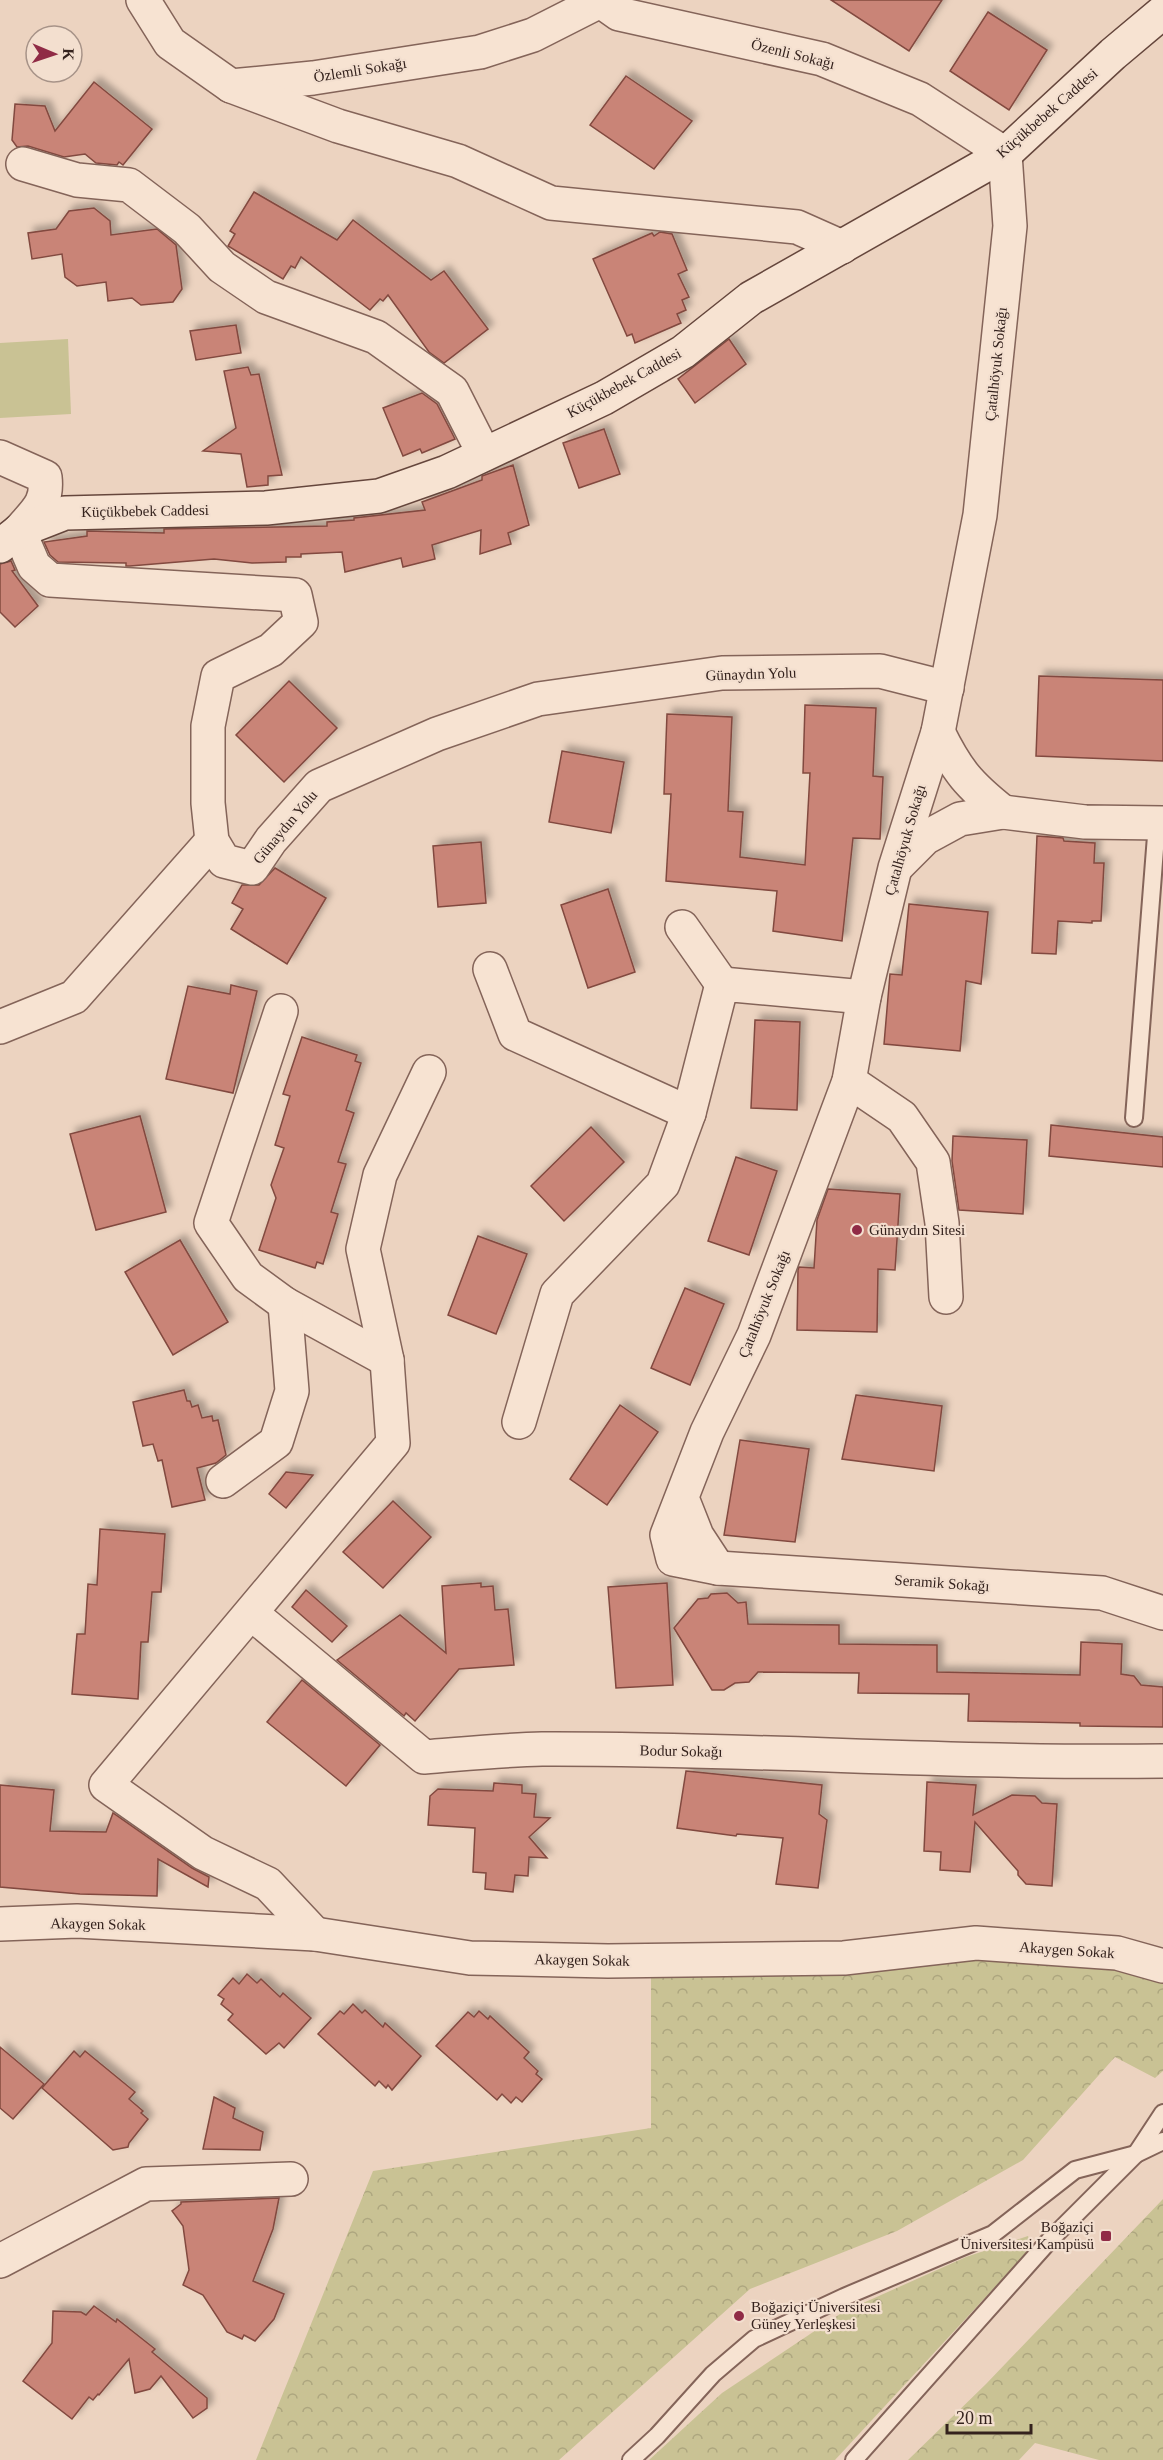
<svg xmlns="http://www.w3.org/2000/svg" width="1163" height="2460" font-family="'Times New Roman',serif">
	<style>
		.forest { fill: url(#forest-crowns) }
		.pitch { fill: #c9c294 }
		.building { fill: #c98477; stroke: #82493f; stroke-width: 1.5; filter: url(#shadow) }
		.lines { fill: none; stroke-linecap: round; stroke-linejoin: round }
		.lane-casing { stroke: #846459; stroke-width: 20 }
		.street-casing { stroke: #846459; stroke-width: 36 }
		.secondary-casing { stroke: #65463c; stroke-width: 36 }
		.lane { stroke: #f7e3d2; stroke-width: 16 }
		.street { stroke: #f7e3d2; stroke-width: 33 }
		.secondary { stroke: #f7e3d2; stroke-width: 33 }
		.poi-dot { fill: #902b46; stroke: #f3dfcf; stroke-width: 2 }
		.labels { text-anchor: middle; stroke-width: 4.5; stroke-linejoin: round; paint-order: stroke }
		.street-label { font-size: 15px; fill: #34221d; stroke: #f3dfcf }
		.poi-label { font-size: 15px; fill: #34221d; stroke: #f3dfcf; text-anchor: start }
	</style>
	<defs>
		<pattern id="forest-crowns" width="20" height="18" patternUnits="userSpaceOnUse" patternTransform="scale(1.5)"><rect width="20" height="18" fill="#c9c294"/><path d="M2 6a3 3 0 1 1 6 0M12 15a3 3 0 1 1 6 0" fill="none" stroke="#ada67f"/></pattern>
		<filter id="shadow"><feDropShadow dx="5.5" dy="-5.5" stdDeviation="3" flood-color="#0004"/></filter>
	</defs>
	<rect width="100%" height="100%" fill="#ecd3c0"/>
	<g class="forest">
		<path d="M980,1959l127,4 56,19v89l-8,7 -40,-21 -92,103 -126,71 -147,58 -191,171h-303l117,-289 278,-43v-159z"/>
		<path d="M1163,2199v261h-64l-64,-17 -16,17h-111l78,-76z"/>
		<path d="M1028,2236l4,11 -197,213h-186l73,-67 121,-81 123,-55z"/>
	</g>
	<path class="pitch" d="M68,339l3,75 -71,4v-75z"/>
	<g class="building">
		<path d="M831,0h111l-33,51z"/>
		<path d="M988,12l59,38 -38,60 -59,-39z"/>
		<path d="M626,76l66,45 -38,48 -64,-44z"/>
		<path d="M94,82l58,47 -29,36 -4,-3 -2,3 -21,-2 -11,-9 -21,3 -36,-11 -11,1 -5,-7 3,-36 30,2 10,25z"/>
		<path d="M254,192l83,48 16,-20 78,60 13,-9 44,58 -44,34 -15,-11 -41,-57 -5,6 -3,-2 -10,11 -69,-53 -6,11 -4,-2 -8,13 -55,-33 7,-12 -5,-3z"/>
		<path d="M94,208l16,13 1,14 46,-6 19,16 6,44 -9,13 -32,3 -9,-7 -24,3 -2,-19 -29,4 -12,-9 -3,-23 -30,5 -4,-26 28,-4 13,-18z"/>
		<path d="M660,232l12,2 15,36 -9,4 11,23 -7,3 4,10 -9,4 4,9 -46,20 -3,-9 -5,2 -34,-77 59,-26 2,3z"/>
		<path d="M236,325l5,28 -45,7 -6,-29z"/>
		<path d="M729,339l17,25 -51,39 -17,-24z"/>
		<path d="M248,367l3,8 8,-1 23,101 -14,1v9l-21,2 -6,-33 -38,-3 33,-23 -12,-57z"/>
		<path d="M422,393l15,11 18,35 -33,14 -2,-4 -17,7 -20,-48z"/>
		<path d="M604,429l16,45 -41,14 -16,-45z"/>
		<path d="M513,465l16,60 -21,8 3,11 -31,10 1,-24 -49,15 3,14 -32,8 -2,-9 -56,14 -3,-20 -41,2v3h-15v5l-34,1 -38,-4 -84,7h-4v-3l-68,-1 -8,-7 -6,-13 43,-6v-5l77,2v-4l163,-3v-4l27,-2v-2l71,-8 -3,-8 60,-22v-4z"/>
		<path d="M11,561l4,9 -3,1 26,35 -23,21 -15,-15v-48z"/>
		<path d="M1039,676l124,4v81l-127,-5z"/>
		<path d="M289,681l48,47 -53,54 -48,-47z"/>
		<path d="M805,705l71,3 -3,68 10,1 -3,62 -27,-1 -11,103 -69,-10 4,-40 -111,-10 5,-87h-7l3,-80 65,3 -4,94 15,1 -3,45 65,8 5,-92h-7z"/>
		<path d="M562,751l62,11 -13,71 -62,-11z"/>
		<path d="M1037,836l26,2 1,3 31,2 -1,20h10l-3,58h-9v2l-34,-2 -2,33 -24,-1z"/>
		<path d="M481,842l5,61 -48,4 -5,-61z"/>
		<path d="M275,868l51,30 -39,66 -56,-35 12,-20 -11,-6 10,-18h17z"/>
		<path d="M608,889l27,83 -47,16 -27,-83z"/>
		<path d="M909,904l79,8 -7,72 -15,-3 -6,70 -76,-7 6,-70 12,1z"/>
		<path d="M231,985l26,6 -24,102 -67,-14 22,-93 42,8z"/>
		<path d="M755,1020l45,2 -3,88 -46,-2z"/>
		<path d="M302,1037l55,18 -2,6 6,2 -15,47 8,3 -16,49 8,2 -15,48 7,2 -15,50 -6,-2 -2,6 -56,-18 17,-52 -5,-13 13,-37 -9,-3 15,-49 -7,-2z"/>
		<path d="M140,1116l26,96 -70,18 -26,-96z"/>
		<path d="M1051,1125l112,12v30l-114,-11z"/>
		<path d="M591,1127l33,35 -60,59 -33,-35z"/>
		<path d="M953,1136l74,4 -4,74 -64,-4 -7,-49z"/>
		<path d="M736,1157l41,14 -28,84 -41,-14z"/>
		<path d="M828,1189l72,5 -5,76 -17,-1 -1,63 -80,-2 1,-60 1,-3 15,1 3,-48z"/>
		<path d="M478,1236l49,18 -31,80 -48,-19z"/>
		<path d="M180,1240l48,82 -55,33 -48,-83z"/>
		<path d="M685,1288l39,16 -34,81 -39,-17z"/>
		<path d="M184,1390l3,11h3l2,6 6,-2 4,13 10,-2 1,5 5,-1 8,35 -10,8 -19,5 8,32 -33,7 -10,-47 -4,1 -5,-17 -10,2 -10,-44z"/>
		<path d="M856,1395l86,11 -8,65 -92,-12z"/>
		<path d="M620,1405l38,27 -51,73 -37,-26z"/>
		<path d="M740,1440l69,9 -14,93 -71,-7z"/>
		<path d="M286,1472l27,3 -27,33 -17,-14z"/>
		<path d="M393,1501l38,36 -48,51 -40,-36z"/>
		<path d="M100,1529l65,5 -4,58h-9l-4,50h-7l-3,57 -66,-5 5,-60h8l3,-50 9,1z"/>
		<path d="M481,1583v4l12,-1 2,24 13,-1 6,56 -55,4 -44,52 -9,-8 -2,3 -67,-56 63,-45 46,38 -4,-67z"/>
		<path d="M667,1583l6,102 -57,3 -8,-101z"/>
		<path d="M306,1590l41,36 -15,16 -40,-35z"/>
		<path d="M727,1593l11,10 8,-1 2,22 91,1v19l98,1v27l143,3 1,-33 41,2 -1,30 13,2 7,9 22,2v40l-83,-1v-3l-112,-2 1,-27 -111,-1 1,-20 -101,-1 -9,10 -14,1 -11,7h-12l-38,-62 24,-29 10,-1 3,-4z"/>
		<path d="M302,1680l78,65 -34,41 -79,-64z"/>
		<path d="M686,1771l136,14 -3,29 8,6 -9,68 -42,-4 7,-46 -46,-4 -1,2 -59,-8z"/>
		<path d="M927,1782l49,3 -3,30 39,-20 23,1 7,7 15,1 -5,82 -26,-2 -8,-9v-4l-43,-49 -5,50 -30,-2 1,-18 -17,-1z"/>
		<path d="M494,1783l28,2v8l14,1 -2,23 16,1 -21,19 18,21 -18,-1 -1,19 -13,-1 -2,17 -28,-3 1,-16 -13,-1 2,-44 -47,-3 2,-29 8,-7 55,2z"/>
		<path d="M0,1785l54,5 -4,41 56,1 7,-19 79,55 17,9 -1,10 -50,-28 -1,37 -77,-2 -80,-7z"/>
		<path d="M247,1974l10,9 4,-4 19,18 3,-4 28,25 -27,30 -5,-5 -13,11 -38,-34 5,-6 -12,-10 3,-5 -6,-4 15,-17 6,6z"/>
		<path d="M353,2004l9,9 3,-3 18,17 2,-4 36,33 -29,34 -4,-5 -2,3 -7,-7 -4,5 -57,-52 22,-23 4,3z"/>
		<path d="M479,2011l9,8 2,-3 39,36 -5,6 14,13 -2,3 6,5 -20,23 -6,-5 -5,6 -9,-9 -5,6 -61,-54 32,-34 6,5z"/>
		<path d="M0,2047l44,37 -31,35 -13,-11z"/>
		<path d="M74,2051l6,6 5,-6 50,41 -6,7 14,12 -2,2 7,6 -19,24 -1,4 -15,3 -71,-62z"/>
		<path d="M214,2097l21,11 -2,10 30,14 -3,18 -57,-1z"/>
		<path d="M279,2198l-6,31 -20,52 31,13 -10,25 -19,22 -11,-6 -2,4 -15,-7 -24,-37 -20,-10 6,-15 -6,-44 -11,-15 9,-7v-2z"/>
		<path d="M94,2306l22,16 1,-3 38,30 -3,3 55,46v10l-14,10 -32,-42 -11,13 -15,4 -6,-34 -30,36 -1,-1 -5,6 -4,-3 -17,22 -49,-38 29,-38 1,-32 28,1 5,3z"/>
	</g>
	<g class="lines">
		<g class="lane-casing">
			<g id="lane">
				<path d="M1134,1118l23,-295"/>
				<path d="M631,2460l26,-24 56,-62 41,-35 90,-42 149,-63 82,-64 61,-16 27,-13"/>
				<path d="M854,2460l195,-219 87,-87 27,-41"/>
			</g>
		</g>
		<g class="street-casing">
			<g id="street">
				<path d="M143,0l27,43 61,43 82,-8 167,-26 53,-17 69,-35"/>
				<path d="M602,2l17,12 203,45 98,40 85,55 5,72 -30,289 -42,217 -43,136 -31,129 -15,84 -95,254 -47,97 -40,103 6,24 45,9 -21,-32 -15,-38"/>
				<path d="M231,86l107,40 120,35 93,42 246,24 45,20"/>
				<path d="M23,164l54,16 52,5 58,44 35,38 44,30 110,40 76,54 32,63"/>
				<path d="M0,457l45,20c3,27 -9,34 -26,54l15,35 16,14 245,15 6,27 -30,28 -53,26 -10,50v77l4,38 12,20 28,7 19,-28 48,-54 118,-52 101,-35 184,-26 158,-2 67,17"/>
				<path d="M1003,812l82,10 78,1"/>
				<path d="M896,867l29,-29 35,-19 43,-7c-34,-27 -46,-41 -65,-80"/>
				<path d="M682,927l40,57"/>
				<path d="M490,969l25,65 174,79"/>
				<path d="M281,1011l-70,212 37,54 37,27 102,56"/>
				<path d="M0,1027l74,-30 138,-156"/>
				<path d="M849,1081l53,36 31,45 9,61 4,74"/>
				<path d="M519,1422l38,-128 106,-110 26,-71 33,-129 142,13"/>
				<path d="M223,1481l53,-39 16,-51 -7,-87"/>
				<path d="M718,1568l384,25 61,20"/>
				<path d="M251,1613l173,144c39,-3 78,-7 118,-8 207,-1 414,15 621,12"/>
				<path d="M0,1924l77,-3 238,13 155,24 138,3 236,-3 132,-15 141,10 46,13"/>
				<path d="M315,1934l-47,-50 -65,-31 -97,-68 287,-342 -6,-83 -24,-111 17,-74 49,-103"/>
				<path d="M0,2261l146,-77 145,-5"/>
			</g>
		</g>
		<g class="secondary-casing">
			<path id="secondary" d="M0,546l19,-15 46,-18 201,-5 113,-12 68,-24 157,-74 79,-46 68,-54 254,-144 108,-100 50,-42"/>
		</g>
		<use href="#lane" class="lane"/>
		<use href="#street" class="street"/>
		<use href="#secondary" class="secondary"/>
	</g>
	<g class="poi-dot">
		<circle cx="857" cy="1230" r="6"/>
		<rect x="1100" y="2230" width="12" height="12" rx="3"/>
		<circle cx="739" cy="2316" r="6"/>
	</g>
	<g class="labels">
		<g class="street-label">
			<text transform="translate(793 54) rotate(14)" y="5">Özenli Sokağı</text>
			<text transform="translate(360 70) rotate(-9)" y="5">Özlemli Sokağı</text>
			<text transform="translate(1047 113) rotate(-41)" y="5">Küçükbebek Caddesi</text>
			<text transform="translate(996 364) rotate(-84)" y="5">Çatalhöyuk Sokağı</text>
			<text transform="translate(624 383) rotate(-29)" y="5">Küçükbebek Caddesi</text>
			<text transform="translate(145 511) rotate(-1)" y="5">Küçükbebek Caddesi</text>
			<text transform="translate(751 674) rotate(-2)" y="5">Günaydın Yolu</text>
			<text transform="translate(285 827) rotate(-50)" y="5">Günaydın Yolu</text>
			<text transform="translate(905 840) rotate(-74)" y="5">Çatalhöyuk Sokağı</text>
			<text transform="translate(764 1304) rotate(-68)" y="5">Çatalhöyuk Sokağı</text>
			<text transform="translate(942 1583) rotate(4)" y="5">Seramik Sokağı</text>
			<text transform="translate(681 1751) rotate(1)" y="5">Bodur Sokağı</text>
			<text transform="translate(98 1924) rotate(1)" y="5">Akaygen Sokak</text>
			<text transform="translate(1067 1950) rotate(4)" y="5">Akaygen Sokak</text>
			<text transform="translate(582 1960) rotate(1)" y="5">Akaygen Sokak</text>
		</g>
		<g class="poi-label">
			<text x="869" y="1235">Günaydın Sitesi</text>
			<text x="1094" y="2232" text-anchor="end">Boğaziçi<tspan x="1094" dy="17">Üniversitesi Kampüsü</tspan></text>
			<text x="751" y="2312">Boğaziçi Üniversitesi<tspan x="751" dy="17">Güney Yerleşkesi</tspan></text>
		</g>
	</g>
	<g transform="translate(54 54) rotate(92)"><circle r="28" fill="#f3dfcf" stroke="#a79388" stroke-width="1.5"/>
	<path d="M0-4.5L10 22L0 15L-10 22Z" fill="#902b46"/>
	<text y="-9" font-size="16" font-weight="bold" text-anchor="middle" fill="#34221d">K</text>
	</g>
	<path d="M947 2424v9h84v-9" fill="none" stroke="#34221d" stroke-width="3"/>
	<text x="956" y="2424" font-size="18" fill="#34221d" stroke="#f3dfcf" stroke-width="4.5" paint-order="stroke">20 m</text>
</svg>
